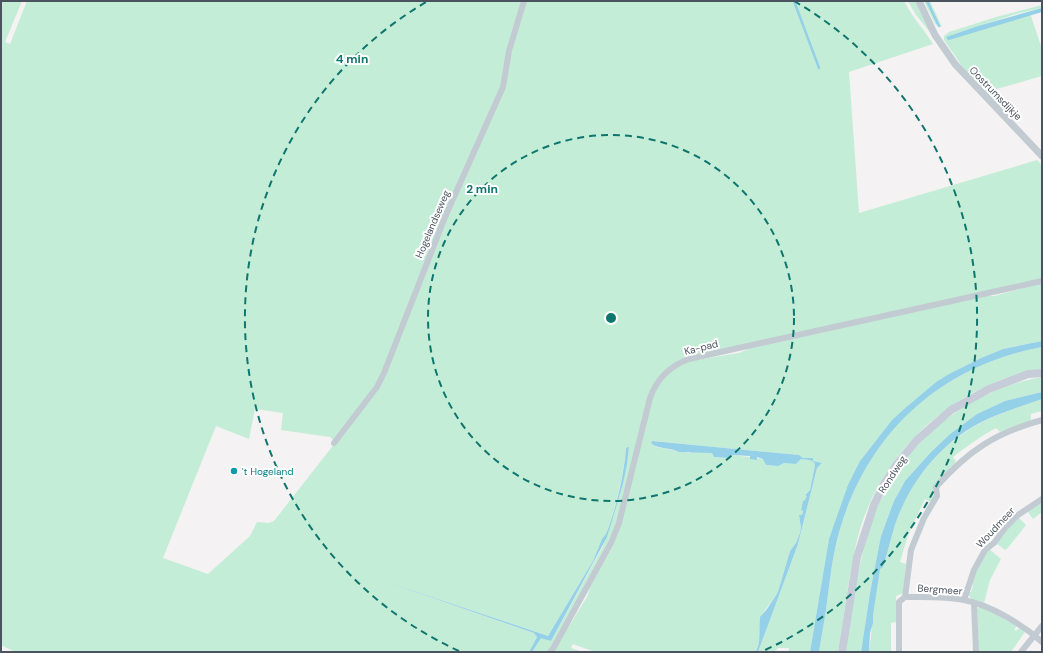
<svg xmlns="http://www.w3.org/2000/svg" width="1043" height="653" font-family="'DM Sans',sans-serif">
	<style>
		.green { fill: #c4edd7; fill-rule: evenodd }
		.water { fill: #94d0e7 }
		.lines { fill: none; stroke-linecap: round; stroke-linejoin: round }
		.stream { stroke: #94d0e7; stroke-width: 2.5 }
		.minor { stroke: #c3cbd2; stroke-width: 6 }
		.tertiary { stroke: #c3cbd2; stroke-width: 7 }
		.secondary { stroke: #c6cdd9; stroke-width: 8 }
		.ring { fill: none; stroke: #0f766e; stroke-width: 2; stroke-dasharray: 7 5 }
		.culture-dot { fill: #0f9aa8; stroke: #fff; stroke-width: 1.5 }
		.labels { text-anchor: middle; stroke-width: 4; stroke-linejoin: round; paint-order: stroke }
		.street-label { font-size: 10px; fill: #4a535e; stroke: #fff }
		.culture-label { font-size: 10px; fill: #0d838f; stroke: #fff; text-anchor: start }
		.centre { fill: #0f766e; stroke: #fff; stroke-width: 2 }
		.ring-label { font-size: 12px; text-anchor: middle; font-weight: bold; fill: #0f766e; stroke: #fff; stroke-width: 4; stroke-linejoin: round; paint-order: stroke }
	</style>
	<rect width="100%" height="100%" fill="#f4f2f2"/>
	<g class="green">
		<path d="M1,1h21l-17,41 5,2 17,-43h494l-20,85 -119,286 -6,14 -42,55 -4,-4 -49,-7 2,-17 -28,-4 -6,30 -33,-13 -53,132 45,16 42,-38 7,-14 12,1 5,-2 104,-133 58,-145 64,-146 25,-96h379c8,16 20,28 29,43l-84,28 10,141 178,-53 5,5v114l-354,79 -29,19 -45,155 -62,115 -4,5h-16l9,-15 10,4 52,-95 20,-62 6,-36h-3c-3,29 -10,59 -20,86l-4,5 -9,22 -45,75 -167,-56 153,53 3,4 -8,15h-514l-14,-7z"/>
		<path d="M908,1h8l17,35 -17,-21z"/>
		<path d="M924,1h6l12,26 -7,-3z"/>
		<path d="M1042,5v3l-26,6 -65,21 79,-22 12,36v27l-52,15 23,24h-6l-23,-24 2,-3 -2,-3 -4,2 -18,-21 -18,-26v-4l5,-4 47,-15z"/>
		<path d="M1042,283v58l-39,8 -22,9 -32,16 -13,8 -32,27 -12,11 -32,41 -31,78 -19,113h-22l1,-4h-11l-3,4h-17l40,-108 19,-76 5,-5 -8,-2 1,4 -5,25 -5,4 2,2 -2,5h-2l-2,9 2,1 -1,5h-3l2,12 -1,5 -4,10 -6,8 -12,41 -15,21 -4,21v9l-3,9h-161l-22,-8 -2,4 12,4h-30l34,-55 4,-12 22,-39 39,-148 9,-17 12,-12 17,-8 49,-8 12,-5 233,-52h10zM653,441l146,14 4,3h10v2l-12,-1 -5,5 -12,-1 -7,3 -11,-1 -2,-6 -31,-4 -4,3 -15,-1 -2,-4 -18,-2 -5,2 -33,-6z"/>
		<path d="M1042,347v22c-9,2 -18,3 -27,6 -73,23 -132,80 -155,154 -11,38 -15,84 -22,123h-19c2,-14 5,-28 7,-42 3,-22 5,-44 10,-66 25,-104 100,-178 206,-197z"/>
		<path d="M1042,377v15l-37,9 -28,13 -27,20 -19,18 -26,29 -11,20 -13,35 -11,57 -9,59h-16c8,-46 13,-93 29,-137 2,-7 7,-14 10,-21 31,-62 91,-105 158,-117z"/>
		<path d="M1042,399v12l-11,3v6l-31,12 -4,-4c-15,8 -29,18 -43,29l3,5 -23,27c1,5 1,9 -3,13l-5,-3 -17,36 -8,27 6,2 -3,29 -7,3 1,26 -6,1v29h-22c4,-27 4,-55 10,-81 1,-4 5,-6 6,-10 1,-4 2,-8 3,-12 4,-15 8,-29 14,-43 13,-28 39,-59 65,-75 23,-15 49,-23 75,-32z"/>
		<path d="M1042,501v11l-9,7 -5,-7v-2z"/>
		<path d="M1019,518l7,7 -19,24 -2,1 -8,-6 5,-9z"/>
		<path d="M989,549l12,10 -11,21 -6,23 -13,-4 -2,-4v-3h2l2,-7 -2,-1c3,-8 10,-31 18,-35z"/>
		<path d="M980,607l21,10 16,9 -3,3 2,2 3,-3 6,4 -14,20h-32l-1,-1 -1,-42z"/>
	</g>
	<g class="water">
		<path d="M1042,8v4l-93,28h-1l-2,-3 32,-11z"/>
		<path d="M1042,341v6c-106,19 -181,93 -206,197 -5,22 -7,44 -10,66 -2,14 -5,28 -7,42h-9l19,-113 19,-54 12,-24 32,-41 12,-11 32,-27 13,-8 32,-16 22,-9z"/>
		<path d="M1042,392v7c-26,9 -53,17 -76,32 -27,18 -50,46 -63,74 -10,20 -13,41 -20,62l-3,2 -7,46v8l-3,10 -1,19h-8l9,-59 11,-57 13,-35 11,-20 26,-29 19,-18 27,-20 28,-13z"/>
		<path d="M652,441l147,14 4,3h10v3l9,2 -5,5 -19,76 -40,108h-2l3,-9 1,-26 7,-8 11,-17 12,-41 6,-8 4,-10 1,-5 -2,-13h3l1,-4 -2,-1 2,-9 2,-1 2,-4 -2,-1 5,-5 5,-25c-1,-6 -8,-5 -14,-6l-5,5 -12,-1 -6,3 -12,-1 -3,-6 -6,-2v3l-7,-1v-3l-17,-1 -4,3 -15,-1 -2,-4 -33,-1c-9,-5 -20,-2 -28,-9z"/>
		<path d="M629,447l-2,17 -4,20 -16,53 -56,104 -10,-3 -9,14h-3l8,-15 -3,-4 -153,-53 167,56 45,-75 9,-22 4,-5c10,-25 18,-59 20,-86z"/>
	</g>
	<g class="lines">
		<g class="stream">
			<path d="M794,1l25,67"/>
			<path d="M927,1l12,25"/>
		</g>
		<g class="minor">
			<path d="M334,443l43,-56 7,-14 61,-156 58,-130 6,-36 15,-50"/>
			<path d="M905,597c19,0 40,-1 59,3 26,5 58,24 78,42"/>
			<path d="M964,600l10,-30 11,-20 9,-7 11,-15 13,-13 24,-16"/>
			<path d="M974,603l2,49"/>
			<path d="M550,652l4,-5 57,-104 8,-20 31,-125c7,-20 20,-32 39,-39l353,-78"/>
			<path d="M899,652v-50l6,-5 6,-47 13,-32 13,-22 -1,-9c32,-36 59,-54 106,-67"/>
			<path d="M1021,652l21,-26"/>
		</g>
		<path class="tertiary" d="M919,1l16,34 20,29 87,92"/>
		<path class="secondary" d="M842,652l15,-95 17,-52 10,-21 13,-20 20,-24 34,-30 38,-21 39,-15 14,-1"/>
	</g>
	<g class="ring">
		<circle cx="611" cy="318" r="183"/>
		<path d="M459 651A366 366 0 0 1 428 1M794 1A366 366 0 0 1 763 651"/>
	</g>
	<circle class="culture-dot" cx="234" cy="471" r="4"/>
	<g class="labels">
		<g class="street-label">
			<text transform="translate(996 93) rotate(46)" y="4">Oostrumsdijkje</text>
			<text transform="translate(432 224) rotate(-67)" y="4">Hogelandseweg</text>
			<text transform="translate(701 347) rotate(-14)" y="4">Ka-pad</text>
			<text transform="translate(892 474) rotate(-57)" y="4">Rondweg</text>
			<text transform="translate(995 527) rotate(-47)" y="4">Woudmeer</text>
			<text transform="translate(940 589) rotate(4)" y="4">Bergmeer</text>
		</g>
		<g class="culture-label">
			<text x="242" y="475">'t Hogeland</text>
		</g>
	</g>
	<circle cx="611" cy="318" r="6" class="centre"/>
	<g class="ring-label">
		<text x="352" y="63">4 min</text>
		<text x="482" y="193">2 min</text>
	</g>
	<rect width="1043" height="653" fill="none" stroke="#4a535e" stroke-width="4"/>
</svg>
